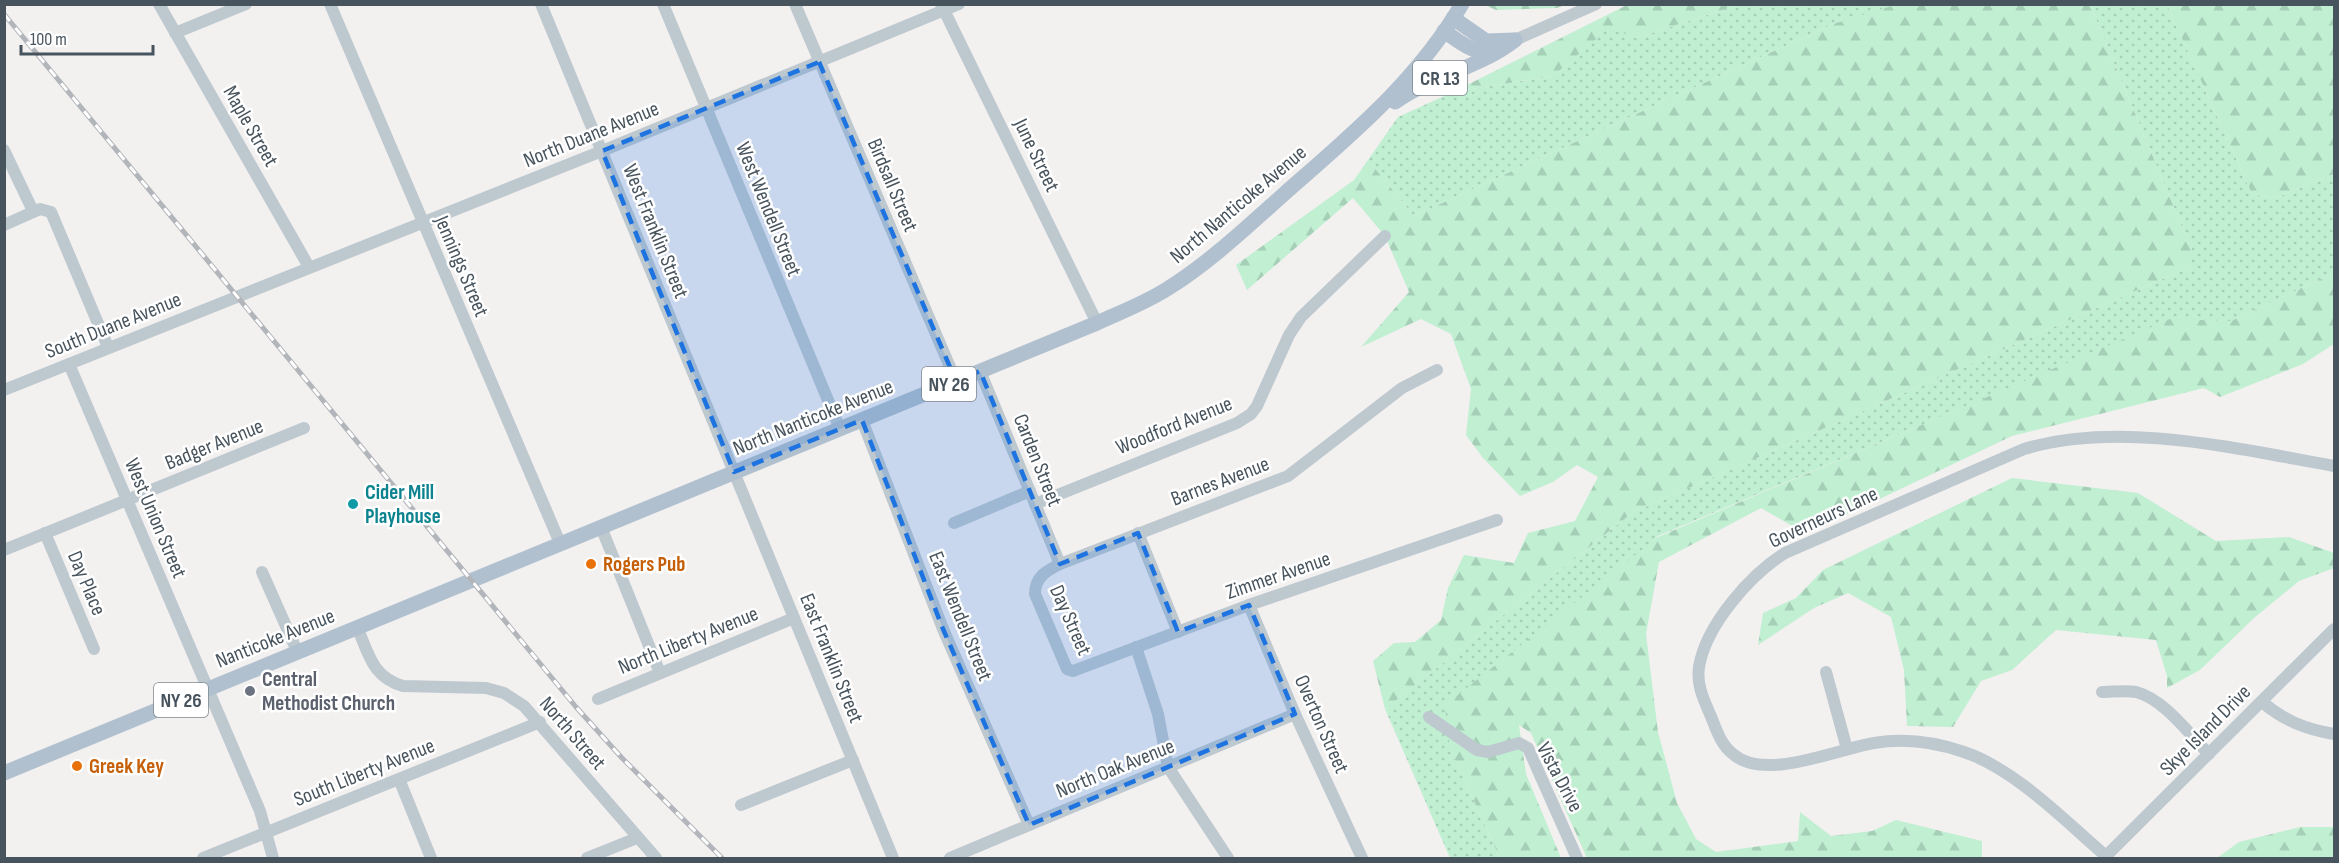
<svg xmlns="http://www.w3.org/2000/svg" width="2339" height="863" font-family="'Sofia Sans Condensed',sans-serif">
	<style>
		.grass { fill: url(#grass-dots) }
		.forest { fill: url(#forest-firs) }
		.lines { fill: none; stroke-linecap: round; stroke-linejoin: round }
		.minor { stroke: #bec8cf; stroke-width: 12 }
		.major { stroke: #b1c0ce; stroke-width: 15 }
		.rail-casing { stroke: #b2b5ba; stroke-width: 5 }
		.rail { stroke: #fff; stroke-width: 3; stroke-dasharray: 9; stroke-linecap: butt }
		.marked { fill: #1d73e0; fill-opacity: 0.2; stroke: #1d73e0; stroke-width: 4.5; stroke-dasharray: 12 8; stroke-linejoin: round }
		.culture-dot { fill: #0f9aa8; stroke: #fff; stroke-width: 2 }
		.food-dot { fill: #e8710a; stroke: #fff; stroke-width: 2 }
		.worship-dot { fill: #6b7280; stroke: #fff; stroke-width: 2 }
		.labels { text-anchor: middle; stroke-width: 5; stroke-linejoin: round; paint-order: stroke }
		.shield { fill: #fff; stroke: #7f878e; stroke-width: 1.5 }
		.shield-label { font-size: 20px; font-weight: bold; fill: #48545d }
		.street-label { font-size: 21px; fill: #48545d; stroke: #fff }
		.culture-label { font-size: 21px; font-weight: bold; fill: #0d838f; stroke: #fff; text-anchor: start }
		.food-label { font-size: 21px; font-weight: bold; fill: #c56008; stroke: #fff; text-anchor: start }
		.worship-label { font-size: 21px; font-weight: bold; fill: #5b616d; stroke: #fff; text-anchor: start }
	</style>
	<defs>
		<pattern id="grass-dots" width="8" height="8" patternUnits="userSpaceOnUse" patternTransform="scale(1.5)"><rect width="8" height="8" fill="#c0efd2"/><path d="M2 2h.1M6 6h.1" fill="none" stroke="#a6cfb7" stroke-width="1.8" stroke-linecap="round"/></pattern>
		<pattern id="forest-firs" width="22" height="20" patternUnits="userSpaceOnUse" patternTransform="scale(1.5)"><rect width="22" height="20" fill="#c0efd2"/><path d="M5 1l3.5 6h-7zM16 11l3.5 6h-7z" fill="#a6cfb7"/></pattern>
	</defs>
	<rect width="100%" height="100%" fill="#f3f0f0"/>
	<g class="grass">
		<path d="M1738,5h160l-65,19 -419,192 -46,-56 30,-43 55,-25 100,-16 56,-49 27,11z"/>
		<path d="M2090,5h77l85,189 24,4 58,-24v99l-103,48 -61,-1 -512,216 -208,213 50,109h-50l-65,-149 247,-196 560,-247v-15z"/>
	</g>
	<g class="forest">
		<path d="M1629,4l109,1 -102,33 -27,-10 -56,48 -100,16z"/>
		<path d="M1898,4l192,1 102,246v15l-560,247 -247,196 -12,-48 21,-18 21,-1 26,-22 7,-32 16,-33 50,8 14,-30 47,-12 23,-44 -21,-12 -24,17 -33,14 -37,-38 -17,-23 5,-46 -20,-55 -30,-15 -60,28 48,-55 -24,-56 -32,-38 -106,92 -11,-25 118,-85 14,-20 46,56 419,-192z"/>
		<path d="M1485,5v-1l80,1 -8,3 -61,2z"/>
		<path d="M2167,5h167v169l-58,24 -24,-4z"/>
		<path d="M2334,273v71l-31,20 -83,33 -16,-9 -192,48 -206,98 -45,-26 -102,54 -13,72 12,98 19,71 19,36 20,13 82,-11 2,-29 31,24 41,-5 24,-11 86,21v17h-395l-56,-125 -12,-8 7,49 35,84h-61l-50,-109 -5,-44 213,-168 512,-218 61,2z"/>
		<path d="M2012,478l126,15 78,48 73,-4 45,16v15l-35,13 -45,37 -54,52 -33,18v-12l-11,-36 -100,-10 -44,40 -31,11 -28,46 -46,-1 -3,-56 -13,-53 -43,-24 -34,15 -56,37 5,-32 33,-15 27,-28z"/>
		<path d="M2300,827h34v31h-117l22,-16z"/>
	</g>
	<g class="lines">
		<g class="minor">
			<path d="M159,4l150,263"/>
			<path d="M330,4l230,539"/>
			<path d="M541,4l352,854"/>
			<path d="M663,4l177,425"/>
			<path d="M795,4l161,377"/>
			<path d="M941,4l156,319"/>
			<path d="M175,33l71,-29"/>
			<path d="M1515,40l81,-36"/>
			<path d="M4,150l29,61"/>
			<path d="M4,225l36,-16 11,3 57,135"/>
			<path d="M69,364l191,447 13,47"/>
			<path d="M1437,370l-35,18 -114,88 -228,88c-14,7 -25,13 -25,30l32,75 6,2 176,-66 248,-85"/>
			<path d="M980,371l80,193"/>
			<path d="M4,390l598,-239 357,-147"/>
			<path d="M862,420l81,209 86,196"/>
			<path d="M1035,504l202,-81 14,-9 6,-8 32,-71 12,-18 84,-81"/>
			<path d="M954,523l76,-32"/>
			<path d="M601,527l59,146"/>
			<path d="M45,533l49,116"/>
			<path d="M1138,533l40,99"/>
			<path d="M4,550l300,-122"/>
			<path d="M262,572l35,79"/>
			<path d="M1249,605l46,109 67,144"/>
			<path d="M357,627c12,27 15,50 46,59l83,2 18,5 20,13 132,152"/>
			<path d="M1136,647l22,67 10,53 60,91"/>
			<path d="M1826,672l21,77"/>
			<path d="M2102,692c10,0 23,-2 34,0 28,7 53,42 73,62"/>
			<path d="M598,699l196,-81"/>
			<path d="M2262,702c23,19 43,27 72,32"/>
			<path d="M1429,717l48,33 11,2 31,-9 9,5 49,110"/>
			<path d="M399,779l32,79"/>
			<path d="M741,805l112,-45"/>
			<path d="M2106,856c-41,-35 -91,-87 -142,-104 -29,-10 -60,-14 -90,-9 -37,6 -110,39 -141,11 -11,-8 -16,-22 -21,-35 -7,-17 -16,-33 -13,-52 7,-42 51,-92 86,-114l239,-104c95,-29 214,0 310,17"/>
			<path d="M203,858l337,-136"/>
			<path d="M587,858l50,-20"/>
			<path d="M950,858l345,-144"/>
			<path d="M2104,858l230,-229"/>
		</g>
		<g class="major">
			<path d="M1453,18l33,23 29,-1"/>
			<path d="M1444,31c16,11 31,24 51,22"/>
			<path d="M1395,102c37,-26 84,-34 120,-62"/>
			<path d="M4,773l1093,-450c24,-11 48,-20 70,-34 42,-26 80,-62 117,-95 67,-59 132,-112 178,-190"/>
		</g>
		<g class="rail-casing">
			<path id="rail" d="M4,14l572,693 46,51 100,100"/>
		</g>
		<use href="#rail" class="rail"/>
	</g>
	<path class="marked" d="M819,62l137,319 24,-10 80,193 78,-31 40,99 71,-27 46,109 -266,111 -86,-196 -81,-209 -128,52 -132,-321z"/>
	<circle class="culture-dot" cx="353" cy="504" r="6"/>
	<g class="food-dot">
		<circle cx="591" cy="564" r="6"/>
		<circle cx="77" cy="766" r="6"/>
	</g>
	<circle class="worship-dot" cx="250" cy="691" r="6"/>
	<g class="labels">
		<g class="shield">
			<rect x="1413" y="61" width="54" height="34" rx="4.5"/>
			<rect x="922" y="367" width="54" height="34" rx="4.5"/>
			<rect x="154" y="683" width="54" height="34" rx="4.5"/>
		</g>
		<g class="shield-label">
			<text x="1440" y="85">CR 13</text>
			<text x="949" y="391">NY 26</text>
			<text x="181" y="707">NY 26</text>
		</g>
		<g class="street-label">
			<text transform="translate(251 126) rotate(60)" y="7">Maple Street</text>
			<text transform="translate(591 134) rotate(-22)" y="7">North Duane Avenue</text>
			<text transform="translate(1037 155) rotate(64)" y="7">June Street</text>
			<text transform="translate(893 185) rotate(67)" y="7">Birdsall Street</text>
			<text transform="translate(1238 204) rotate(-40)" y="7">North Nanticoke Avenue</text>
			<text transform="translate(769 209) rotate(68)" y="7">West Wendell Street</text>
			<text transform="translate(656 231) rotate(68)" y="7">West Franklin Street</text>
			<text transform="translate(462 266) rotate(67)" y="7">Jennings Street</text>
			<text transform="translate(113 325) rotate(-22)" y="7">South Duane Avenue</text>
			<text transform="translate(813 417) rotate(-22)" y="7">North Nanticoke Avenue</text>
			<text transform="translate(1174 425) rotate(-22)" y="7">Woodford Avenue</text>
			<text transform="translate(214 444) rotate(-22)" y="7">Badger Avenue</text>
			<text transform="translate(1038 460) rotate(68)" y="7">Carden Street</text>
			<text transform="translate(1220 481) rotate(-21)" y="7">Barnes Avenue</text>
			<text transform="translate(1823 517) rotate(-25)" y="7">Governeurs Lane</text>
			<text transform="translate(156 518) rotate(67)" y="7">West Union Street</text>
			<text transform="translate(1278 575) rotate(-19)" y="7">Zimmer Avenue</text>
			<text transform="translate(87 583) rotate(67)" y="7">Day Place</text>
			<text transform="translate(961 616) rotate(68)" y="7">East Wendell Street</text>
			<text transform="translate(1071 620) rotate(66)" y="7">Day Street</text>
			<text transform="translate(275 638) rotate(-22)" y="7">Nanticoke Avenue</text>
			<text transform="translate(688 640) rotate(-22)" y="7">North Liberty Avenue</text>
			<text transform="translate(832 658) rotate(68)" y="7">East Franklin Street</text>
			<text transform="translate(1322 724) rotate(66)" y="7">Overton Street</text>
			<text transform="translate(2205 730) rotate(-45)" y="7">Skye Island Drive</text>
			<text transform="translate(573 733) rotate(49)" y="7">North Street</text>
			<text transform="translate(1115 768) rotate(-22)" y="7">North Oak Avenue</text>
			<text transform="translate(364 772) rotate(-22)" y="7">South Liberty Avenue</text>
			<text transform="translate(1560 777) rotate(62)" y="7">Vista Drive</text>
		</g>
		<g class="culture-label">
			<text x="365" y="499">Cider Mill<tspan x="365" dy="24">Playhouse</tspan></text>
		</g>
		<g class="food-label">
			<text x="603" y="571">Rogers Pub</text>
			<text x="89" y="773">Greek Key</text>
		</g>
		<g class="worship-label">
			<text x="262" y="686">Central<tspan x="262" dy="24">Methodist Church</tspan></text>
		</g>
	</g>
	<rect width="2339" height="863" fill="none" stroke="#48545d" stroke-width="12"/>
	<path d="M21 45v9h132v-9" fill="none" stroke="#48545d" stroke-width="3"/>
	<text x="30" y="45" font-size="18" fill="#48545d" stroke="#ffffff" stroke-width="4.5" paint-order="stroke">100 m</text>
</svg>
